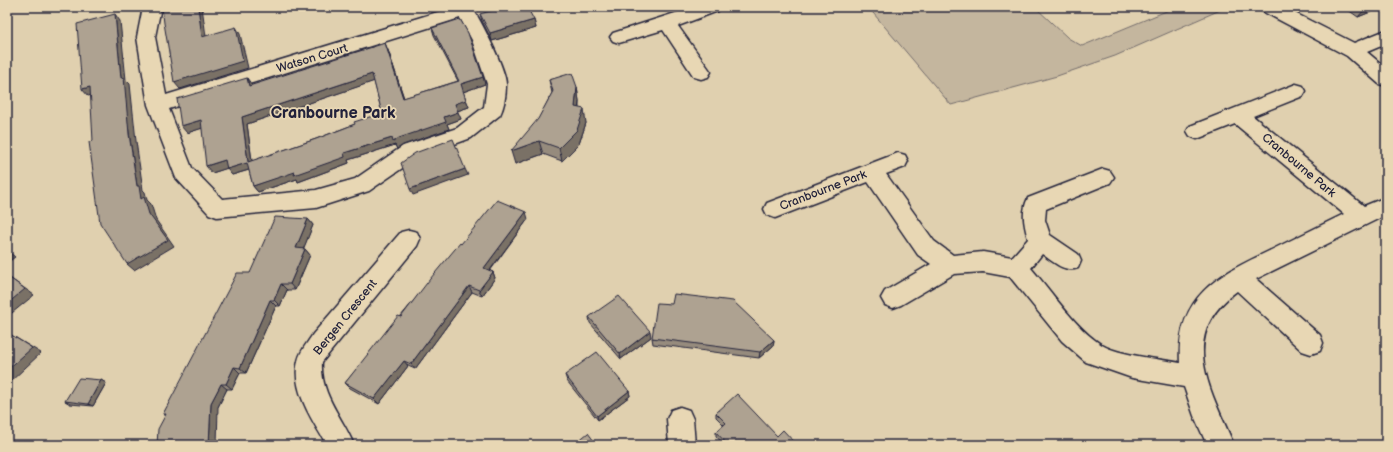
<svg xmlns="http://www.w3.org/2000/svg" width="1393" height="452" font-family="'Balsamiq Sans',sans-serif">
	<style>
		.green { fill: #c4b69e; stroke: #736c6c }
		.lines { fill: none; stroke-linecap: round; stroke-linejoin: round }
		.street-casing { stroke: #22223b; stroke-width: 3 }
		.street { fill: #e8d7b4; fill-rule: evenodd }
		.wall { fill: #968b7d; stroke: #22223b; fill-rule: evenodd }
		.shaded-wall { fill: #7a7166; stroke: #22223b }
		.building { fill: #aea291; stroke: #22223b; fill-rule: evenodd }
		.labels { text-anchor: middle; stroke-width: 3.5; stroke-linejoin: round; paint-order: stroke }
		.street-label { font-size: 12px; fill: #22223b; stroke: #e8d7b4 }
		.district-label { font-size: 16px; font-weight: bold; fill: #22223b; stroke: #e8d7b4 }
	</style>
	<rect width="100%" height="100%" fill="#e0d0af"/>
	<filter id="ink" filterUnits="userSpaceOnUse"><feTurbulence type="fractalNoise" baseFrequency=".025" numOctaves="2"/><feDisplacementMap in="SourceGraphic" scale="8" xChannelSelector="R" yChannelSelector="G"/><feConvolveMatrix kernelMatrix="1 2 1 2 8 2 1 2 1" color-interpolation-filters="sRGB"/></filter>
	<g filter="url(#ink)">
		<path class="green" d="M868,7h167l33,31 14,8 94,-39h51l-112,49 -58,20 -106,29z"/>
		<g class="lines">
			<g class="street-casing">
				<g id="street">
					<path d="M143,7h18l-6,30 11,58 288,-88h18c9,14 35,64 34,78 0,10 -2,22 -6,30l-29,23 -54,20 -48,33 -53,17 -99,9 -8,-3 -33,-36 -28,-73 -11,-68zM460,18l12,22 15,44 -3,23 -27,21 -54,18 -48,33 -39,11 -94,9 -30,-31 -23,-59z"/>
					<path d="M694,7h27l-3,4 -40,15 33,46 -3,5 -7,2 -7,-2 -31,-47 -44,13 -6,-2 -3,-4 3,-4z"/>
					<path d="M1259,7h24l71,36 32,-13v14l-19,8 19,16v18l-7,-2 -32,-28 -85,-45z"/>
					<path d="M1296,84l7,2 3,5 -3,5 -50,20 111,90 22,-9v18l-130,64 64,56 3,8 -3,8 -9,3 -9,-3 -65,-60c-61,45 -26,99 -3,154h-27l-13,-29 -10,-29 -52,-9 -46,-16 -24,-21 -52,-64 -27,-5 -29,2 -53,31 -8,3 -8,-3 -4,-7 4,-7 46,-27 -13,-9 -50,-73 -93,36 -8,-3 -3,-6 3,-6 131,-50 7,2 3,6 -3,6 -19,7 48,67 19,14 30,-3 29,5 16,-18c-4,-15 -7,-27 0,-41l75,-29 7,2 4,6 -4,6 -64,26 -1,11 5,15 28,19 3,7 -3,7c-14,5 -24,-6 -36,-14l-11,14c21,24 44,60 71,77 16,10 58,14 78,18 -4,-67 37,-87 89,-112 25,-12 50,-25 75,-37l-109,-90 -38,15 -7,-3 -3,-5 3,-5z"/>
					<path d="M409,230l8,2 3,7 -3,7 -95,116c-2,33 20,54 32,83h-27c-14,-23 -36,-56 -29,-84 2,-10 10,-19 15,-27l88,-102z"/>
					<path d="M680,407l9,3 4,9 2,26h-26l-2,-26 4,-9z"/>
				</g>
			</g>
			<use href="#street" class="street"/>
		</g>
		<g class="wall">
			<path d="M1344,7h39l-25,10z"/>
			<path d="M480,14l54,6 2,8 -44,13 -10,-20z"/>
			<path d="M432,28l53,56 -22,8 6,15 -12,4 4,8 -14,5 2,5 -46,16 -6,4 -2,-4 -47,15 1,3 -51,19 -1,-3 -39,13 -5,-6 -4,-16 -17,5 -5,-7 -15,5 -10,-45 -15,5 201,-83 16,48 54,-17 -24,-46zM374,81l8,32 -27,11 -39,15 -64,22 -5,-37z"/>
			<path d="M549,80l28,7 2,14v7l7,15 -7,21 -17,17 -19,-7 -28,10 37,-71z"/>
			<path d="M308,219l5,6 -10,24h2l5,6 -15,35h-8l-7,16h-4l-30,67h-6l-8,16h-5l-9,18 -53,8 -2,-1 87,-141z"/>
			<path d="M528,219l-38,52 3,1 2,6 -13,18 -10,-4 -57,77 -7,-3 -29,38 -29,-16 -5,-5 116,-139z"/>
			<path d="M589,317l62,20 -30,22 -31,-36z"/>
			<path d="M652,338l122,2 -1,6 -14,12 -106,-14z"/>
			<path d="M565,375l64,16 1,5 -32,24 -31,-39z"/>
			<path d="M101,380l5,3 -13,23 -23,-2 -5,-3z"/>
			<path d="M716,413l61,23 20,9h-73l-8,-9v-4l8,-7 -8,-8z"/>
		</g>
		<g class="shaded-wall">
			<path d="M198,7h4l5,37 -5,-7z"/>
			<path d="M1371,7h12l-25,10 7,-8z"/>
			<path d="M115,14l5,7 6,59 4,4 6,57 7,49 2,2 2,8 4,4 5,16 18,26 -40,24 -7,-6 22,-50 -8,-15 -4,-13 -16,-108z"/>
			<path d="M534,20l2,8 -44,13 -2,-8z"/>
			<path d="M236,27l4,7 8,34 -68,21 -6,-7z"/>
			<path d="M385,43l3,7 18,55 -3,-7z"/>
			<path d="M372,74l3,7 -128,43 6,45 -5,-7 -6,-45z"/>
			<path d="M483,77l2,7 -22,8 6,15 -12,4 -2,-7 6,-20z"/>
			<path d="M247,78l5,7 2,8 -5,-7z"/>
			<path d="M90,87l7,7 -9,2 -6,-7z"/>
			<path d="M577,87l2,14 -2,19 -2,-13z"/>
			<path d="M584,109l2,14 -7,21 -17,17 -3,-13z"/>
			<path d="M458,112l3,7 -14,5 2,5 -46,16 -6,4 -2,-4 -47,15 1,3 -51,19 -1,-3 -39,13 -5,-6 91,-33 48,-15h7l45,-21z"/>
			<path d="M201,120l5,7 -19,6 -6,-7z"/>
			<path d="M539,141l4,13 -28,10 -4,-13z"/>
			<path d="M225,160l6,7 -19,6 -6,-7z"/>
			<path d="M247,163l5,6 -20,6 -5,-6z"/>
			<path d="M465,169l3,6 -55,20 -3,-6z"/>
			<path d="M526,212l2,7 -41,55 -3,-6z"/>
			<path d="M308,219l5,6 -12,30 -5,-7z"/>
			<path d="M305,249l5,6 -15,35 -5,-6z"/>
			<path d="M7,250l8,7 -8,6z"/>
			<path d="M493,272l2,6 -13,18 -3,-6z"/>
			<path d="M7,276l27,19 -27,22z"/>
			<path d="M281,284l6,6 -7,16 -6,-6z"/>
			<path d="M469,286l3,6 -57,77 -4,-5z"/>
			<path d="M270,300l6,6 -30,67 -6,-5z"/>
			<path d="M650,331l1,6 -30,22 -1,-5z"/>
			<path d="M8,333l33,20 -32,30 -2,-1z"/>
			<path d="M774,340l-1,6 -14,12 1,-6z"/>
			<path d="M404,361l4,5 -29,38 -5,-5z"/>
			<path d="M234,367l6,6 -8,16 -6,-5z"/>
			<path d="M101,380l5,3 -13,23 -5,-2z"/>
			<path d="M221,384l6,5 -9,18 -1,38h-8l2,-42z"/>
			<path d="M629,391l1,5 -32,24 -1,-4z"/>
		</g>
		<g class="building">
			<path d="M162,7h36l4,30 34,-10 7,34 -69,21 -10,-59z"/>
			<path d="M504,7h23l7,13 -44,13 -10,-19z"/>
			<path d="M1361,7h10l-6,2z"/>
			<path d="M115,14l6,64 3,-1 5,57 8,52h2l2,13 3,-2 5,17 19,26 -41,24 -27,-41 -11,-81 4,-1 -3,-54 -8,2 -5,-65z"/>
			<path d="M460,19l8,14 15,44 -22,7 5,16 -11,4 3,8 -14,5 2,5 -47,16 -6,4 -1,-4 -48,15 1,4 -51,18 1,-3 -42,14 -6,-23 -20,6 -2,-9 -19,6 -5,-46 -20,6 -4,-27 70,-21 2,8 136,-43 18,55 56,-17 -27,-53zM372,74l10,39 -28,9 1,2 -39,15 -68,23 -6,-45z"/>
			<path d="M572,73l5,14 -2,20 9,2 -7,21 -18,18 -20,-7 -28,10 27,-32 15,-28 -4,-11z"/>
			<path d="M453,139l12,30 -55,20 -9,-26 14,-10z"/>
			<path d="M497,200l29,12 -42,56 9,4 -14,18 -10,-4 -58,78 -7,-3 -30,38 -29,-16 53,-67 3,1 29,-38 30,-36 1,1z"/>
			<path d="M275,217l33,2 -12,29 9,1 -15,35h-9l-7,16h-4l-30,68 -6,-1 -8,17h-5l-10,19 -2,42h-52l1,-16 8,-15h-3l74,-141h13z"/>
			<path d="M7,276l18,13 -18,15z"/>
			<path d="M674,294l59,7 41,39 -14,12 -108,-14 5,-35 15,1z"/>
			<path d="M619,296l31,35 -30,23 -31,-37z"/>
			<path d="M8,333l24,15 -25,22v-36z"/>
			<path d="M597,352l32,39 -32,25 -32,-41z"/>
			<path d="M79,378l22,2 -13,24 -23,-3z"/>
			<path d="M737,394l40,42 6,-6 14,15h-69l-12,-13 10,-9 -10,-10z"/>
			<path d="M588,433l9,12h-24z"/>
		</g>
	</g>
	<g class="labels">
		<g class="street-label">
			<text transform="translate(312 58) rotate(-17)" y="4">Watson Court</text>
			<text transform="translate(1299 165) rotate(40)" y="4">Cranbourne Park</text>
			<text transform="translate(823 190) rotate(-21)" y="4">Cranbourne Park</text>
			<text transform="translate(345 317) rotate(-51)" y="4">Bergen Crescent</text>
		</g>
		<g class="district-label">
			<text x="333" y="118">Cranbourne Park</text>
		</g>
	</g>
	<rect width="1393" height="452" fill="none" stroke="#e8d7b4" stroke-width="24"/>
	<rect x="12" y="12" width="1369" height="428" fill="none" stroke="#22223b" stroke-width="1.5" filter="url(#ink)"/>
</svg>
